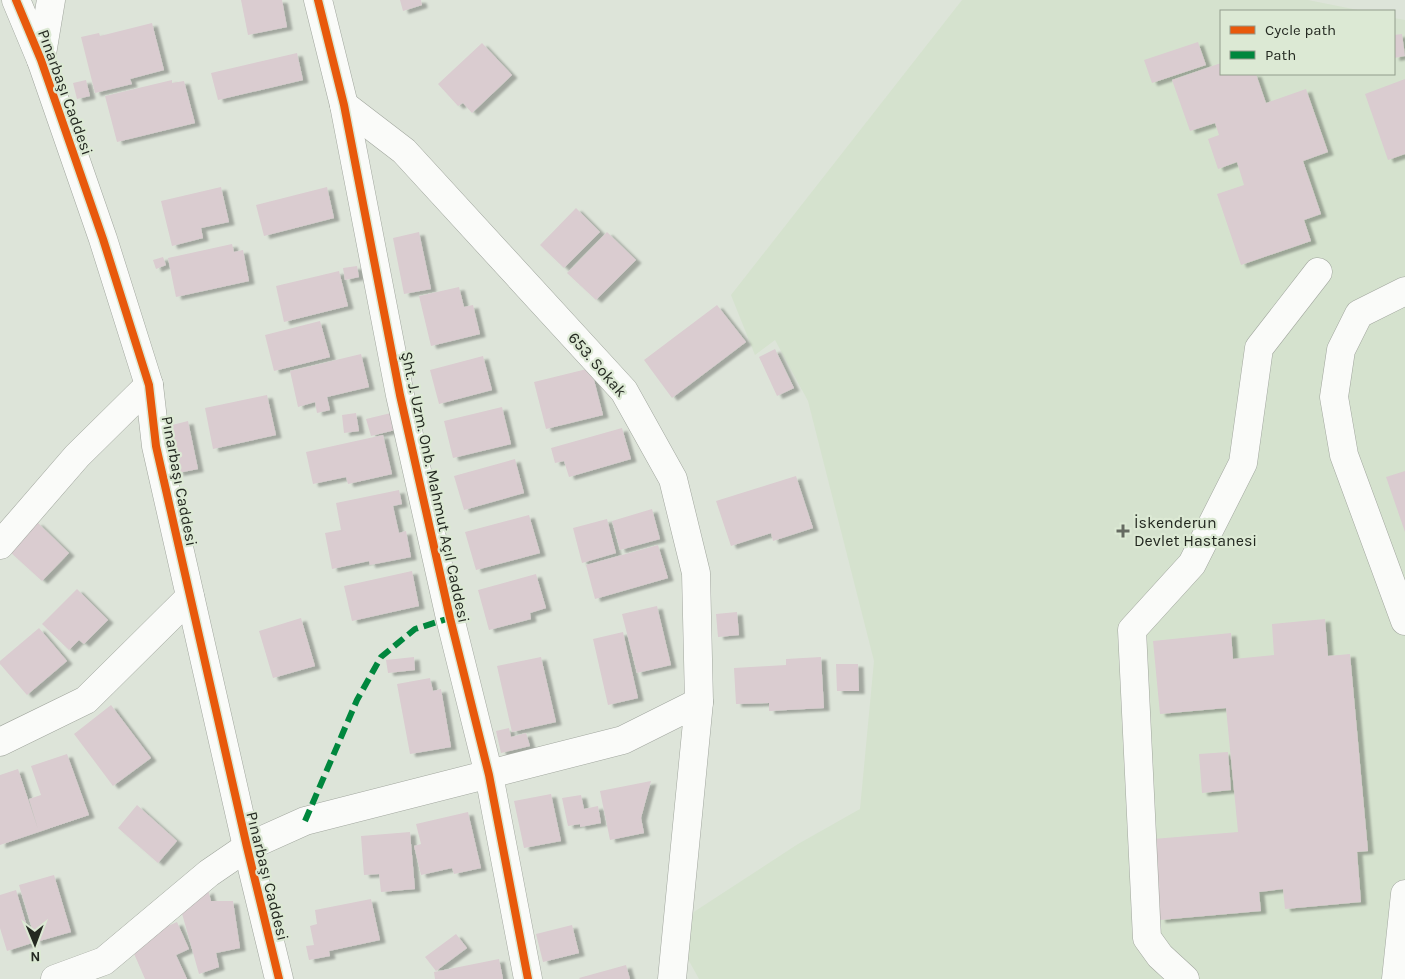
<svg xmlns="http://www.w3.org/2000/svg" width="1405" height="979" font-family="Karla,sans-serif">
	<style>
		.built { fill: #d5e2ce }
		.building { fill: #daccd0; filter: url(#shadow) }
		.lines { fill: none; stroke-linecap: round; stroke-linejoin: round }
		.minor-casing { stroke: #a1a69e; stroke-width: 29 }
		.minor { stroke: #fafbf9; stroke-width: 28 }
		.quiet { stroke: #00873e; stroke-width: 6; stroke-dasharray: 12 6; stroke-linecap: butt }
		.cycleway-casing { stroke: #dce9d4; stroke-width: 11 }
		.cycleway { stroke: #e8590c; stroke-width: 8 }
		.poi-dot { fill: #656a61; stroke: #dce9d4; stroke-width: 2 }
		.labels { text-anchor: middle; stroke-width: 4.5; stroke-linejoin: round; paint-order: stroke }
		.street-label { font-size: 16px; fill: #242921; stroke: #dce9d4 }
		.poi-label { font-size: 16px; fill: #242921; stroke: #dce9d4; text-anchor: start }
	</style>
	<defs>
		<filter id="shadow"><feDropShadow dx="5.5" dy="3" stdDeviation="1" flood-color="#0004"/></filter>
	</defs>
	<rect width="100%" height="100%" fill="#dde4d9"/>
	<path class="built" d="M962,0h346l55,11h-142v63h173v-56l11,2v959h-706l-11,-20 -5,-40 115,-75 62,-35 14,-148 -66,-260 -33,-61 -20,15 -24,-60z"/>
	<g class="building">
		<path d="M241,0h41l5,27 -39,8z"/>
		<path d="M400,0h21l1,5 -19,6z"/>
		<path d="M152,23l12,47 -34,9 2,5 -37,9 -14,-56 18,-4 1,3z"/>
		<path d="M1402,34l3,22 -11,2v-23z"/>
		<path d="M1198,42l8,23 -54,18 -8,-23z"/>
		<path d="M482,43l30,32 -40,38 -9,-10 -5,3 -20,-22z"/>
		<path d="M297,53l6,27 -85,20 -7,-27z"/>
		<path d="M1221,63v11h35l10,29 40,-14 22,63 -25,9 18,53 -17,6 7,21 -70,24 -24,-71 27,-9 -7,-23 -19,7 -10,-30 11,-4 -4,-12 -25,8 -18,-51z"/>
		<path d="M1405,79v75l-17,6 -23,-66z"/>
		<path d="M86,80l4,16 -13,3 -4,-16z"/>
		<path d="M172,80v3l12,-2 11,42 -78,19 -12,-46z"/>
		<path d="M221,187l8,35 -28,6 2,10 -31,8 -11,-45z"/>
		<path d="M327,187l7,31 -70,18 -8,-31z"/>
		<path d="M576,208l24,24 -36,36 -24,-23z"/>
		<path d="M419,232l12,57 -27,5 -11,-56z"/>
		<path d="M607,232l29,28 -40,40 -29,-27z"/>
		<path d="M232,244l2,8 9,-2 6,31 -73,16 -8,-39z"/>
		<path d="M163,257l3,8 -10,4 -3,-9z"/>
		<path d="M357,266l2,11 -14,3 -2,-12z"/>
		<path d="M339,271l9,35 -64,16 -8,-36z"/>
		<path d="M459,287l5,20 9,-2 7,29 -49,12 -12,-50z"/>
		<path d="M717,305l29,37 -74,56 -28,-38z"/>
		<path d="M320,321l10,36 -56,14 -9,-36z"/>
		<path d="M775,349l19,39 -17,8 -18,-39z"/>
		<path d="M361,354l8,33 -42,10 3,13 -13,3 -2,-11 -17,5 -8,-36z"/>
		<path d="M483,356l9,34 -53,14 -9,-34z"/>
		<path d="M591,368l12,47 -57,14 -12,-47z"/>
		<path d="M267,395l9,40 -63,14 -8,-41z"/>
		<path d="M502,407l9,37 -58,14 -9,-37z"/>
		<path d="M356,413l3,18 -15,2 -2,-18z"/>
		<path d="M391,413l4,17 -24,6 -5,-17z"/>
		<path d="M188,421l10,48 -20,4 -10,-47z"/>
		<path d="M622,428l9,31 -62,18 -5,-16 -9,2 -4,-15z"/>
		<path d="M383,435l9,39 -44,10 -2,-7 -33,7 -7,-32z"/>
		<path d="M515,459l9,34 -60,17 -10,-34z"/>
		<path d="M1405,471v61l-19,-55z"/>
		<path d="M796,476l17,52 -40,13 -2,-8 -40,13 -15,-45z"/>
		<path d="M399,490l3,14 -9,2 6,27 7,-2 5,26 -41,8 -1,-4 -37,8 -7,-36 16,-3 -5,-27z"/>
		<path d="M652,509l8,30 -40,11 -8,-29z"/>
		<path d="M529,515l11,38 -64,17 -11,-38z"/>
		<path d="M607,519l9,34 -34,10 -9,-35z"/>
		<path d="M37,522l32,31 -27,28 -33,-30z"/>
		<path d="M658,545l10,33 -73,21 -9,-34z"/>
		<path d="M412,571l7,35 -67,15 -8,-35z"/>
		<path d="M536,574l10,34 -16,5 1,6 -42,11 -11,-40z"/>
		<path d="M77,589l31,31 -24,24 -5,-4 -10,10 -27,-26z"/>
		<path d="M657,606l14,59 -34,8 -15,-59z"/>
		<path d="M737,612l2,23 -21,2 -2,-23z"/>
		<path d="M301,618l14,48 -42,12 -14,-47z"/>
		<path d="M1325,619l3,37 22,-2 18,197 -11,1 4,50 -76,7 -2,-20 -24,3 2,19 -101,9 -7,-81 85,-7 -12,-124 -66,6 -7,-73 78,-8 2,26 41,-4 -2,-31z"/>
		<path d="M39,628l28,33 -40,34 -27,-31v-3z"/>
		<path d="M623,632l15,66 -30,7 -15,-66z"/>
		<path d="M414,657l1,13 -27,3 -2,-13z"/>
		<path d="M541,657l15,65 -44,10 -15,-66z"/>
		<path d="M821,657l3,51 -55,3v-8l-33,1 -2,-36 52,-3v-6z"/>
		<path d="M836,664h22l1,27h-22z"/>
		<path d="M430,678l3,13 8,-2 10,58 -41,7 -13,-70z"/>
		<path d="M111,705l40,53 -38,28 -39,-52z"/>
		<path d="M509,728l2,9 15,-4 4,13 -29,7 -5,-22z"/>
		<path d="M1228,752l3,38 -29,3 -3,-39z"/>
		<path d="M67,754l22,61 -89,30v-70l18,-6 20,60 -9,-30 12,-4 -10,-29z"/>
		<path d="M651,781l-10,37 3,15 -34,7 -10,-49z"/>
		<path d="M551,794l10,47 -37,7 -10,-47z"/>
		<path d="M581,795l3,14 14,-3 3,17 -21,4v-3l-12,2 -6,-28z"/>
		<path d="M137,805l40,36 -19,22 -40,-35z"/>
		<path d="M468,812l13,56 -27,6 -2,-6 -31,7 -7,-29 7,-2 -5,-20z"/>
		<path d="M410,832l5,57 -34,3 -2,-18 -15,1 -3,-39z"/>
		<path d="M54,875l17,57 -35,10 -17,-57z"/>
		<path d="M16,890l16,53 -25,8 -7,-23v-33z"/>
		<path d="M208,890l3,11h22l7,47 -24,5 3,14 -20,7 -18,-64z"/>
		<path d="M371,899l9,41 -51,11 1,5 -21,4 -3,-14 8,-1 -4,-19 7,-2 -2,-14z"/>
		<path d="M177,922l12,27 -13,6 11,24h-42l-13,-30 16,-6 -3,-7z"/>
		<path d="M572,925l7,28 -36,9 -7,-28z"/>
		<path d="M456,934l11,14 -31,23 -11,-14z"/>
		<path d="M499,959l4,20h-68l-1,-7z"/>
		<path d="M626,965l4,14h-50l-1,-1z"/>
	</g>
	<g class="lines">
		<g class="minor-casing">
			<g id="minor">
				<path d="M16,0l25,60 62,179 46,146 7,61 91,401 32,132"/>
				<path d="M318,0l26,105 56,290 50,223 39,157 39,204"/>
				<path d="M41,60l10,-60"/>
				<path d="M344,105l60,46 220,240 49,88 23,94 3,129"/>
				<path d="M1405,291l-46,23 -18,36 -7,47 10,58 61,166"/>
				<path d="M0,545l77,-89 72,-71"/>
				<path d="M0,742l86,-42 104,-103"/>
				<path d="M55,979l49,-18 105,-88 38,-26 58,-26 318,-81 76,-38 -27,277"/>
				<path d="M1185,979l-25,-23 -13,-18 -15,-308 60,-66 51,-101 16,-115 59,-76"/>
				<path d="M1396,979l9,-85"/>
			</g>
		</g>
		<use href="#minor" class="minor"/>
		<path class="quiet" d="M305,821l52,-121 24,-43 34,-28 35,-11"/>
		<g class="cycleway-casing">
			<g id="cycleway">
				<path d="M16,0l25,60 62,179 46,146 7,61 91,401 32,132"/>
				<path d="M318,0l26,105 56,290 50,223 39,157 39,204"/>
			</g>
		</g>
		<use href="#cycleway" class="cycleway"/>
	</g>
	<path class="poi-dot" d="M1120.5 523.5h5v5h5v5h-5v5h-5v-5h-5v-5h5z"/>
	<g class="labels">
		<g class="street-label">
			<text transform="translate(66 92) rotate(70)" y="6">Pınarbaşı Caddesi</text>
			<text transform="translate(598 364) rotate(49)" y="6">653. Sokak</text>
			<text transform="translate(180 481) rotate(79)" y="6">Pınarbaşı Caddesi</text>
			<text transform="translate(436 487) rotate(78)" y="6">Şht. J. Uzm. Onb. Mahmut Açıl Caddesi</text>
			<text transform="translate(268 876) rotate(76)" y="6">Pınarbaşı Caddesi</text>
		</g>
		<g class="poi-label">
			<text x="1134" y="528">İskenderun<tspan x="1134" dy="18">Devlet Hastanesi</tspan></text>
		</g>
	</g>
	<rect x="1220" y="10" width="175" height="65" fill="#dce9d4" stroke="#929c8c"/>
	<rect x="1230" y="26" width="25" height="8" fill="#e8590c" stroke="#929c8c"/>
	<text x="1265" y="35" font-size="15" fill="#242921">Cycle path</text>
	<rect x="1230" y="51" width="25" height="8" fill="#00873e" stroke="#929c8c"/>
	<text x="1265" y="60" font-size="15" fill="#242921">Path</text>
	<g transform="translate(35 944) rotate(179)" stroke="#dce9d4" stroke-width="4" paint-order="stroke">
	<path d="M0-4L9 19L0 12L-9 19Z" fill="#242921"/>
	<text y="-8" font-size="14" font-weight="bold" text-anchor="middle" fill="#242921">N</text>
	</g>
</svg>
